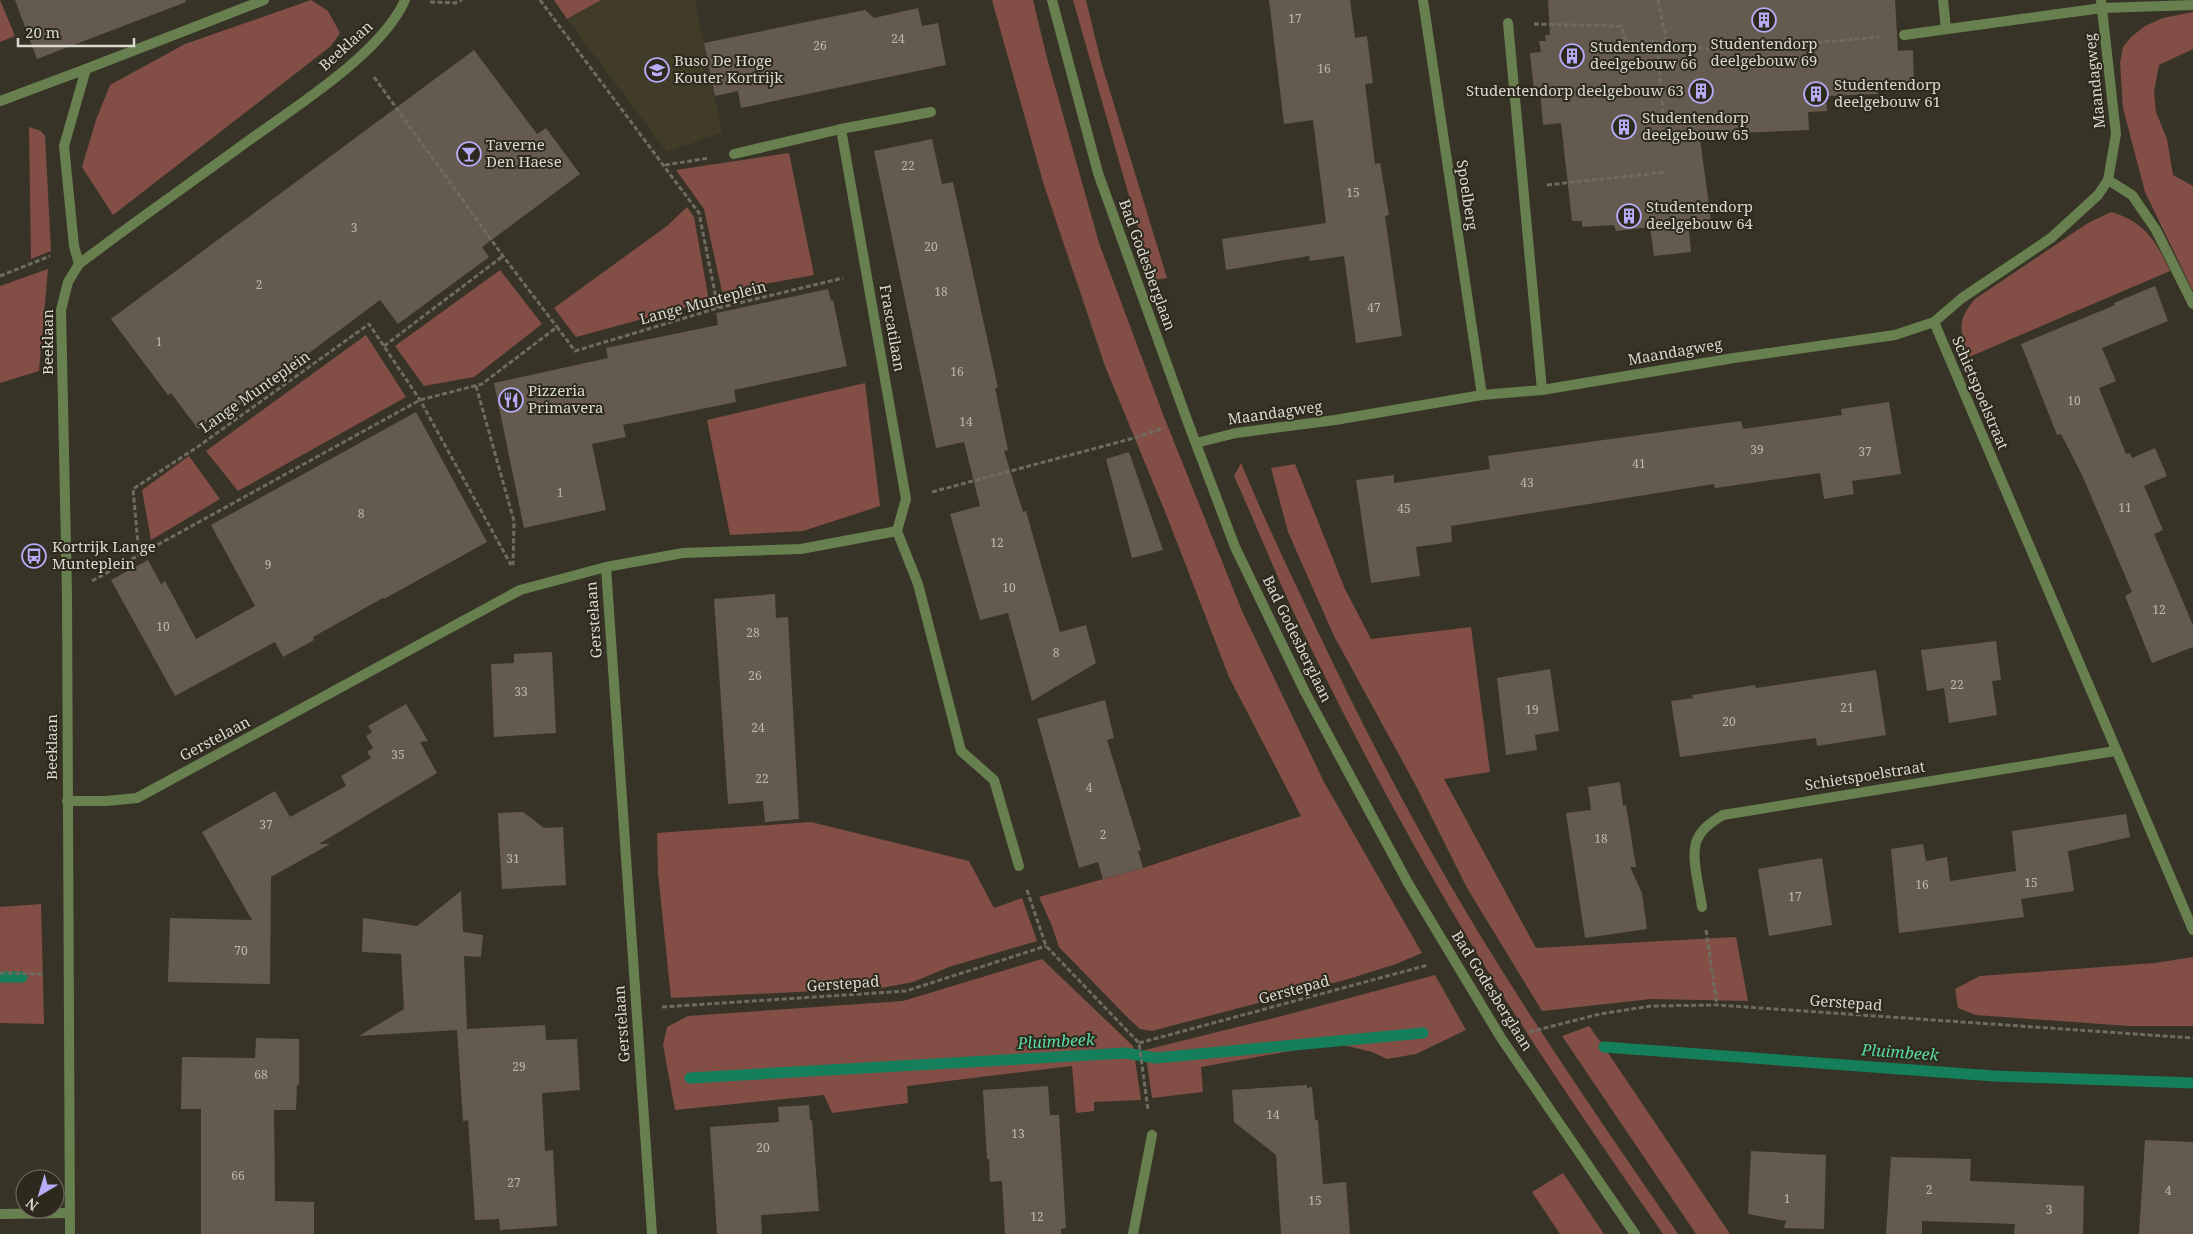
<svg xmlns="http://www.w3.org/2000/svg" width="2193" height="1234" font-family="'Noto Serif',serif">
	<style>
		.built { fill: #403c28 }
		.green { fill: #834e45 }
		.lines { fill: none; stroke-linecap: round; stroke-linejoin: round }
		.stream { stroke: #147f5a; stroke-width: 11 }
		.building { fill: #655a4f }
		.path { stroke: #6e6b60; stroke-width: 3; stroke-dasharray: 5 2.5; stroke-linecap: butt }
		.service { stroke: #68804f; stroke-width: 10 }
		.minor { stroke: #68804f; stroke-width: 10 }
		.tertiary { stroke: #68804f; stroke-width: 10 }
		.labels { text-anchor: middle; stroke-width: 4; stroke-linejoin: round; paint-order: stroke }
		.number-label { font-size: 12px; fill: #bdb8b0 }
		.poi-label { font-size: 15px; fill: #dad8d0; stroke: #2d2a1d; text-anchor: start }
		.street-label { font-size: 15px; fill: #dad8d0; stroke: #2d2a1d }
		.water-label { font-size: 16px; font-style: italic; fill: #5adba6; stroke: #2d2a1d }
	</style>
	<rect width="100%" height="100%" fill="#373427"/>
	<path class="built" d="M601,0h94l27,133 -55,19 -100,-133z"/>
	<g class="green">
		<path d="M0,0l15,36 -15,6z"/>
		<path d="M311,0l17,11 12,22 -9,13 -218,169 -31,-48 14,-47 14,-35 75,-41z"/>
		<path d="M554,0h47l-34,19z"/>
		<path d="M992,0h41l14,58 52,185 65,174 78,194 82,171 98,171 -26,11 -51,16 -193,51 -12,-2 -14,-13 -67,-69 -7,-21 -13,-29 104,-29 158,-52 -72,-139 -63,-163 -61,-148 -62,-184z"/>
		<path d="M1073,0h13l15,62 66,216 -14,2z"/>
		<path d="M2193,12v37l-34,16 -5,27 2,20 11,27 6,36 20,11v105l-48,-99 -22,-84 -3,-45 3,-16 8,-10 14,-11 18,-8z"/>
		<path d="M29,127l12,4 4,5 6,115 -20,8z"/>
		<path d="M789,153l25,122 -92,17 -18,-83 -28,-39z"/>
		<path d="M687,207l7,10 15,84 -133,36 -22,-29 113,-82z"/>
		<path d="M2111,212c34,10 45,29 59,59l-201,86c-9,-26 -13,-36 6,-58l113,-76z"/>
		<path d="M48,269l-9,102 -39,12v-97z"/>
		<path d="M500,270l42,54 -68,53 -50,9 -29,-40z"/>
		<path d="M366,335l40,62 -168,94 -32,-40z"/>
		<path d="M865,383l15,123 -77,25 -73,4 -23,-115z"/>
		<path d="M189,456l31,43 -69,41 -9,-50z"/>
		<path d="M1241,463c24,58 51,114 78,171 47,99 98,197 155,291 64,106 134,207 204,309h-15c-69,-100 -138,-199 -200,-304 -62,-104 -119,-212 -171,-321 -20,-44 -38,-89 -58,-133z"/>
		<path d="M1295,464l50,125 26,50 100,-12 19,145 -46,7 92,169 200,-11 12,64 -97,-2 -109,12 -75,-123 -52,-104 -81,-148 -46,-104 -17,-64z"/>
		<path d="M811,822l158,39 25,47 28,-10 15,43 -88,26 -36,15 -32,6 -210,10 -13,-125 -1,-40z"/>
		<path d="M41,904l3,120 -44,-1v-116z"/>
		<path d="M2193,957v69h-64l-153,-11 -18,-7 -3,-19 25,-13 175,-13z"/>
		<path d="M1042,959l91,87 8,54 -47,2v9l-18,2 -4,-47 -165,20 1,17 -76,10 -8,-18 -149,15 -12,-65 4,-18 21,-11 215,-15z"/>
		<path d="M1435,975l31,55 -50,24 -29,5 -15,-7 -37,-9 -134,24 2,25 -51,6 -7,-48 141,-35z"/>
		<path d="M1589,1026l15,21 126,187h-34l-134,-198z"/>
		<path d="M1563,1173l41,61h-44l-28,-42z"/>
	</g>
	<g class="lines">
		<g class="stream">
			<path d="M0,977h22"/>
			<path d="M1604,1047l390,29 199,7"/>
			<path d="M690,1078l435,-25 31,5 267,-25"/>
		</g>
	</g>
	<g class="building">
		<path d="M15,0h170l1,2 -149,57z"/>
		<path d="M1269,0h81l5,38 12,-2 6,47 -8,1 10,80 5,-1 9,52 -4,1 17,120 -46,7 -12,-87 -34,5 -1,-5 -83,14 -4,-31 104,-16 -13,-103 -29,4z"/>
		<path d="M1548,0h347l3,51 15,-1 1,37 -37,3 1,4 -52,2 1,15 -19,1 1,18 -94,4v5h-15l12,88 -23,3 2,22 -37,4 -4,-29 -34,4 -2,-6 -32,2v-6h-10l-11,-98 -18,2 -3,-35 -6,1 -4,-38 11,-1 -2,-11h7l-1,-6h5z"/>
		<path d="M918,8l4,18 16,-3 8,42 -205,43 -3,-17 -23,5 -11,-53 161,-33 9,8z"/>
		<path d="M474,50l63,84 9,-6 34,46 -98,73 7,10 -91,67 -18,-24 -154,115 -4,-4 -24,18 -27,-36 -3,2 -57,-76z"/>
		<path d="M932,139l10,45 11,-2 45,206h-3l13,62 -4,1 19,61 3,-1 34,121 26,-7 10,38 -64,38 -24,-88 -28,7 -30,-106 30,-8 -16,-64 -28,6 -62,-297z"/>
		<path d="M2155,286l13,35 -66,27 14,33 -17,7 27,66 4,-1 2,5 23,-10 12,28 -23,10 19,44 -9,4 39,91v22l-41,16 -27,-67 7,-4 -50,-117 -21,-41 -4,1 -36,-91 94,-39 -1,-2z"/>
		<path d="M828,289l3,12 2,-1 14,66 -113,24 2,12 -113,23 3,12 -34,7 14,66 -82,18 -30,-145 114,-25 -2,-10 112,-23 -2,-12z"/>
		<path d="M1889,402l12,72 -49,7 2,13 -30,5 -4,-26 -105,15 -1,-4 -263,42 1,16 -36,5 4,29 -49,7 -15,-103 38,-5v8l96,-14 -2,-13 253,-35 2,8 99,-14 -1,-6z"/>
		<path d="M416,412l71,130 -103,57 -1,-1 -70,39 1,3 -31,17 -8,-15 -100,54 -64,-116 37,-20 13,24 4,-3 31,58 59,-33 -44,-81z"/>
		<path d="M1129,452l34,98 -31,8 -26,-99z"/>
		<path d="M775,594l1,24 12,-1 11,202 -34,3 -2,-21 -35,3 -14,-205z"/>
		<path d="M1996,641l5,39 -9,1 5,34 -48,8 -5,-35 -17,3 -6,-41z"/>
		<path d="M552,652l4,81 -62,4 -3,-73 23,-1v-9z"/>
		<path d="M1550,669l9,62 -24,4 2,15 -31,5 -9,-77z"/>
		<path d="M1876,670l10,65 -69,11 -1,-8 -136,19 -9,-56 22,-3 -1,-3 63,-10 1,3z"/>
		<path d="M1105,700l9,38 -7,2 34,110 -3,1 5,17 -40,11 -5,-17 -19,6 -42,-149z"/>
		<path d="M406,704l22,37 -8,1 17,31 -118,71h11l-59,33 -1,107 -102,-2 2,-64 82,2 -50,-88 73,-41 15,26 56,-31 -5,-10 30,-18 -4,-6 6,-4 -7,-12 6,-4 -4,-6z"/>
		<path d="M1620,782l3,24 3,-1 10,62h-6l12,26 5,36 -62,9 -19,-125 25,-3 -3,-23z"/>
		<path d="M523,812l21,16 19,-1 3,58 -64,4 -4,-76z"/>
		<path d="M2126,814l4,23 -62,14 6,40 -53,8 3,18 -125,16 -8,-84 32,-5 3,17 21,-4 3,24 66,-10 -4,-40z"/>
		<path d="M1822,858l10,67 -63,11 -11,-67z"/>
		<path d="M461,891l2,41 20,3 -2,22 -17,-1 3,73 78,-4 1,15 31,-1 3,51 -38,3 3,58 8,-1 4,76 -57,4 -1,-11 -24,1 -7,-100 -5,1 -6,-91 -98,6 45,-27 -3,-55 -39,-2 1,-34 54,8z"/>
		<path d="M256,1038l43,1v46h-2l-1,25h-22l1,91 39,1v32h-113v-125h-20l1,-52 73,1z"/>
		<path d="M1307,1085v3l5,-1 3,33h3l5,64 23,-2 4,52h-69l-5,-79 -42,-33 -2,-32z"/>
		<path d="M1048,1086l2,29h9l7,113 -5,1v5h-56l-3,-53 -12,1 -1,-23h-2l-4,-69z"/>
		<path d="M809,1105l1,15h2l7,91 -58,4 1,19h-45l-7,-107 69,-5 -1,-15z"/>
		<path d="M2145,1140l48,2v92h-54z"/>
		<path d="M1751,1151l75,4 -2,74 -40,-1 2,-7 -38,-7z"/>
		<path d="M1891,1157l80,2 -1,22 114,5 -1,48h-69l1,-10 -93,-3v13h-36z"/>
	</g>
	<g class="lines">
		<g class="path">
			<path d="M540,0l159,213 19,95"/>
			<path d="M1658,0l9,42"/>
			<path d="M430,2l25,1 7,-3"/>
			<path d="M1534,24l87,2 5,16h31"/>
			<path d="M374,77l129,179 54,71"/>
			<path d="M1663,113l-6,-71 65,9 157,-14"/>
			<path d="M665,165l44,-7"/>
			<path d="M1547,185l119,-13"/>
			<path d="M0,276l50,-20"/>
			<path d="M384,346l119,-90"/>
			<path d="M476,386l38,135 -1,44"/>
			<path d="M932,492l202,-54 30,-10"/>
			<path d="M139,555l-6,-66 63,-41 173,-124 51,76 91,165"/>
			<path d="M92,581l328,-181 62,-16 75,-57 18,24 143,-43 125,-30"/>
			<path d="M1027,890l19,56 93,97 9,67"/>
			<path d="M1706,930l11,75"/>
			<path d="M0,973l44,1"/>
			<path d="M662,1007l244,-16 140,-45"/>
			<path d="M1529,1032l71,-18 51,-8 66,-1 476,33"/>
			<path d="M1139,1043l289,-78"/>
		</g>
		<g class="service">
			<path d="M1943,0l3,29"/>
			<path d="M1508,23l34,367"/>
			<path d="M1904,35l198,-27"/>
			<path d="M0,101l86,-32"/>
			<path d="M0,1214l69,-1"/>
		</g>
		<g class="minor">
			<path d="M1423,0l59,395"/>
			<path d="M2102,8l91,-3"/>
			<path d="M841,129l65,370 -9,32"/>
			<path d="M734,154l107,-25 90,-17"/>
			<path d="M2108,180l24,15 24,35 37,74"/>
			<path d="M79,264l-5,-18 -10,-100 22,-77 178,-69"/>
			<path d="M1934,322l259,608"/>
			<path d="M1196,443l40,-10 99,-13 147,-25 60,-5 192,-32 161,-23 39,-13 28,-24 89,-60 47,-43 10,-15 8,-46 -15,-134"/>
			<path d="M606,567l46,667"/>
			<path d="M67,801h39l31,-3 383,-208 86,-23 77,-14 118,-4 96,-18 21,53 43,167 33,29 25,86"/>
			<path d="M1702,907c-2,-17 -12,-52 -5,-67 5,-12 16,-19 26,-25l392,-64"/>
			<path d="M70,1234l-3,-640 -6,-284 7,-28 11,-18c55,-42 113,-82 169,-123 47,-34 134,-88 157,-141"/>
			<path d="M1133,1234l19,-99"/>
		</g>
		<path class="tertiary" d="M1052,0l46,173 89,247 48,127 70,145 103,191 93,155 134,196"/>
	</g>
	<defs>
		<g id="building-ring" transform="scale(1.25)"><circle r="9.5" fill="#2d2a1d" stroke="#b6acf8" stroke-width="1.5"/><path d="M-4-6H4V6H1V3H-1V6H-4ZM-2.5-4.3h1.7v1.8h-1.7ZM.8-4.3h1.7v1.8H.8ZM-2.5-1h1.7V.8h-1.7ZM.8-1h1.7V.8H.8Z" fill="#b6acf8"/></g>
		<g id="school-ring" transform="scale(1.25)"><circle r="9.5" fill="#2d2a1d" stroke="#b6acf8" stroke-width="1.5"/><path d="M0-5L7-2L0 1L-7-2ZM-4 1L0 2.5L4 1V4Q0 6-4 4Z" fill="#b6acf8"/></g>
		<g id="bar-ring" transform="scale(1.25)"><circle r="9.5" fill="#2d2a1d" stroke="#b6acf8" stroke-width="1.5"/><path d="M-6-5H6L.8 .8V4.5H3.5V6h-7V4.5H-.8V.8Z" fill="#b6acf8"/></g>
		<g id="restaurant-ring" transform="scale(1.25)"><circle r="9.5" fill="#2d2a1d" stroke="#b6acf8" stroke-width="1.5"/><path d="M-5-6h1v4h1v-4h1v4h1v-4h1v5L-1.5 .5V6h-2V.5L-5-1ZM5-6V6H3V1.5H1.5Q1.5-4 5-6Z" fill="#b6acf8"/></g>
		<g id="bus-ring" transform="scale(1.25)"><circle r="9.5" fill="#2d2a1d" stroke="#b6acf8" stroke-width="1.5"/><path d="M-5-6H5V4H4V6H2V4H-2V6H-4V4H-5ZM-3.5-4V0h7V-4ZM-3.5 1.2v1.5H-2V1.2ZM2 1.2v1.5H3.5V1.2Z" fill="#b6acf8"/></g>
	</defs>
	<g fill-rule="evenodd">
		<use href="#building-ring" x="1764" y="20"/>
		<use href="#building-ring" x="1572" y="56"/>
		<use href="#school-ring" x="657" y="70"/>
		<use href="#building-ring" x="1701" y="91"/>
		<use href="#building-ring" x="1816" y="94"/>
		<use href="#building-ring" x="1624" y="127"/>
		<use href="#bar-ring" x="469" y="154"/>
		<use href="#building-ring" x="1629" y="216"/>
		<use href="#restaurant-ring" x="511" y="400"/>
		<use href="#bus-ring" x="34" y="556"/>
	</g>
	<g class="labels">
		<g class="number-label">
			<text x="1295" y="23">17</text>
			<text x="898" y="43">24</text>
			<text x="820" y="50">26</text>
			<text x="1324" y="73">16</text>
			<text x="908" y="170">22</text>
			<text x="1353" y="197">15</text>
			<text x="354" y="232">3</text>
			<text x="931" y="251">20</text>
			<text x="259" y="289">2</text>
			<text x="941" y="296">18</text>
			<text x="1374" y="312">47</text>
			<text x="159" y="346">1</text>
			<text x="957" y="376">16</text>
			<text x="2074" y="405">10</text>
			<text x="966" y="426">14</text>
			<text x="1757" y="454">39</text>
			<text x="1865" y="456">37</text>
			<text x="1639" y="468">41</text>
			<text x="1527" y="487">43</text>
			<text x="560" y="497">1</text>
			<text x="2125" y="512">11</text>
			<text x="1404" y="513">45</text>
			<text x="361" y="518">8</text>
			<text x="997" y="547">12</text>
			<text x="268" y="569">9</text>
			<text x="1009" y="592">10</text>
			<text x="2159" y="614">12</text>
			<text x="163" y="631">10</text>
			<text x="753" y="637">28</text>
			<text x="1056" y="657">8</text>
			<text x="755" y="680">26</text>
			<text x="1957" y="689">22</text>
			<text x="521" y="696">33</text>
			<text x="1847" y="712">21</text>
			<text x="1532" y="714">19</text>
			<text x="1729" y="726">20</text>
			<text x="758" y="732">24</text>
			<text x="398" y="759">35</text>
			<text x="762" y="783">22</text>
			<text x="1089" y="792">4</text>
			<text x="266" y="829">37</text>
			<text x="1103" y="839">2</text>
			<text x="1601" y="843">18</text>
			<text x="513" y="863">31</text>
			<text x="2031" y="887">15</text>
			<text x="1922" y="889">16</text>
			<text x="1795" y="901">17</text>
			<text x="241" y="955">70</text>
			<text x="519" y="1071">29</text>
			<text x="261" y="1079">68</text>
			<text x="1273" y="1119">14</text>
			<text x="1018" y="1138">13</text>
			<text x="763" y="1152">20</text>
			<text x="238" y="1180">66</text>
			<text x="514" y="1187">27</text>
			<text x="1929" y="1194">2</text>
			<text x="2168" y="1195">4</text>
			<text x="1787" y="1203">1</text>
			<text x="1315" y="1205">15</text>
			<text x="2049" y="1214">3</text>
			<text x="1037" y="1221">12</text>
		</g>
		<g class="poi-label">
			<text x="1764" y="49" text-anchor="middle">Studentendorp<tspan x="1764" dy="17">deelgebouw 69</tspan></text>
			<text x="1590" y="52">Studentendorp<tspan x="1590" dy="17">deelgebouw 66</tspan></text>
			<text x="674" y="66">Buso De Hoge<tspan x="674" dy="17">Kouter Kortrijk</tspan></text>
			<text x="1834" y="90">Studentendorp<tspan x="1834" dy="17">deelgebouw 61</tspan></text>
			<text x="1684" y="96" text-anchor="end">Studentendorp deelgebouw 63</text>
			<text x="1642" y="123">Studentendorp<tspan x="1642" dy="17">deelgebouw 65</tspan></text>
			<text x="486" y="150">Taverne<tspan x="486" dy="17">Den Haese</tspan></text>
			<text x="1646" y="212">Studentendorp<tspan x="1646" dy="17">deelgebouw 64</tspan></text>
			<text x="528" y="396">Pizzeria<tspan x="528" dy="17">Primavera</tspan></text>
			<text x="52" y="552">Kortrijk Lange<tspan x="52" dy="17">Munteplein</tspan></text>
		</g>
		<g class="street-label">
			<text transform="translate(346 46) rotate(-42)" y="5">Beeklaan</text>
			<text transform="translate(2095 81) rotate(-96)" y="5">Maandagweg</text>
			<text transform="translate(1467 195) rotate(81)" y="5">Spoelberg</text>
			<text transform="translate(1147 265) rotate(70)" y="5">Bad Godesberglaan</text>
			<text transform="translate(703 303) rotate(-15)" y="5">Lange Munteplein</text>
			<text transform="translate(892 328) rotate(80)" y="5">Frascatilaan</text>
			<text transform="translate(48 342) rotate(-90)" y="5">Beeklaan</text>
			<text transform="translate(1675 352) rotate(-10)" y="5">Maandagweg</text>
			<text transform="translate(255 392) rotate(-35)" y="5">Lange Munteplein</text>
			<text transform="translate(1980 393) rotate(67)" y="5">Schietspoelstraat</text>
			<text transform="translate(1275 413) rotate(-8)" y="5">Maandagweg</text>
			<text transform="translate(594 620) rotate(-94)" y="5">Gerstelaan</text>
			<text transform="translate(1297 639) rotate(64)" y="5">Bad Godesberglaan</text>
			<text transform="translate(215 739) rotate(-28)" y="5">Gerstelaan</text>
			<text transform="translate(52 747) rotate(-90)" y="5">Beeklaan</text>
			<text transform="translate(1865 776) rotate(-9)" y="5">Schietspoelstraat</text>
			<text transform="translate(843 984) rotate(-4)" y="5">Gerstepad</text>
			<text transform="translate(1294 990) rotate(-15)" y="5">Gerstepad</text>
			<text transform="translate(1492 991) rotate(58)" y="5">Bad Godesberglaan</text>
			<text transform="translate(1846 1003) rotate(4)" y="5">Gerstepad</text>
			<text transform="translate(622 1024) rotate(-94)" y="5">Gerstelaan</text>
		</g>
		<g class="water-label">
			<text transform="translate(1056 1041) rotate(-3)" y="6">Pluimbeek</text>
			<text transform="translate(1900 1052) rotate(4)" y="6">Pluimbeek</text>
		</g>
	</g>
	<g transform="translate(40 1194) rotate(218)"><circle r="24" fill="#2d2a1d" stroke="#727065"/>
	<path d="M0-4L9 19L0 12L-9 19Z" fill="#b6acf8"/>
	<text y="-8" font-size="14" font-weight="bold" text-anchor="middle" fill="#dad8d0">N</text>
	</g>
	<path d="M18 38v8h116v-8" fill="none" stroke="#dad8d0" stroke-width="2.5"/>
	<text x="25" y="38" font-size="15" fill="#dad8d0" stroke="#2d2a1d" stroke-width="4" paint-order="stroke">20 m</text>
</svg>
